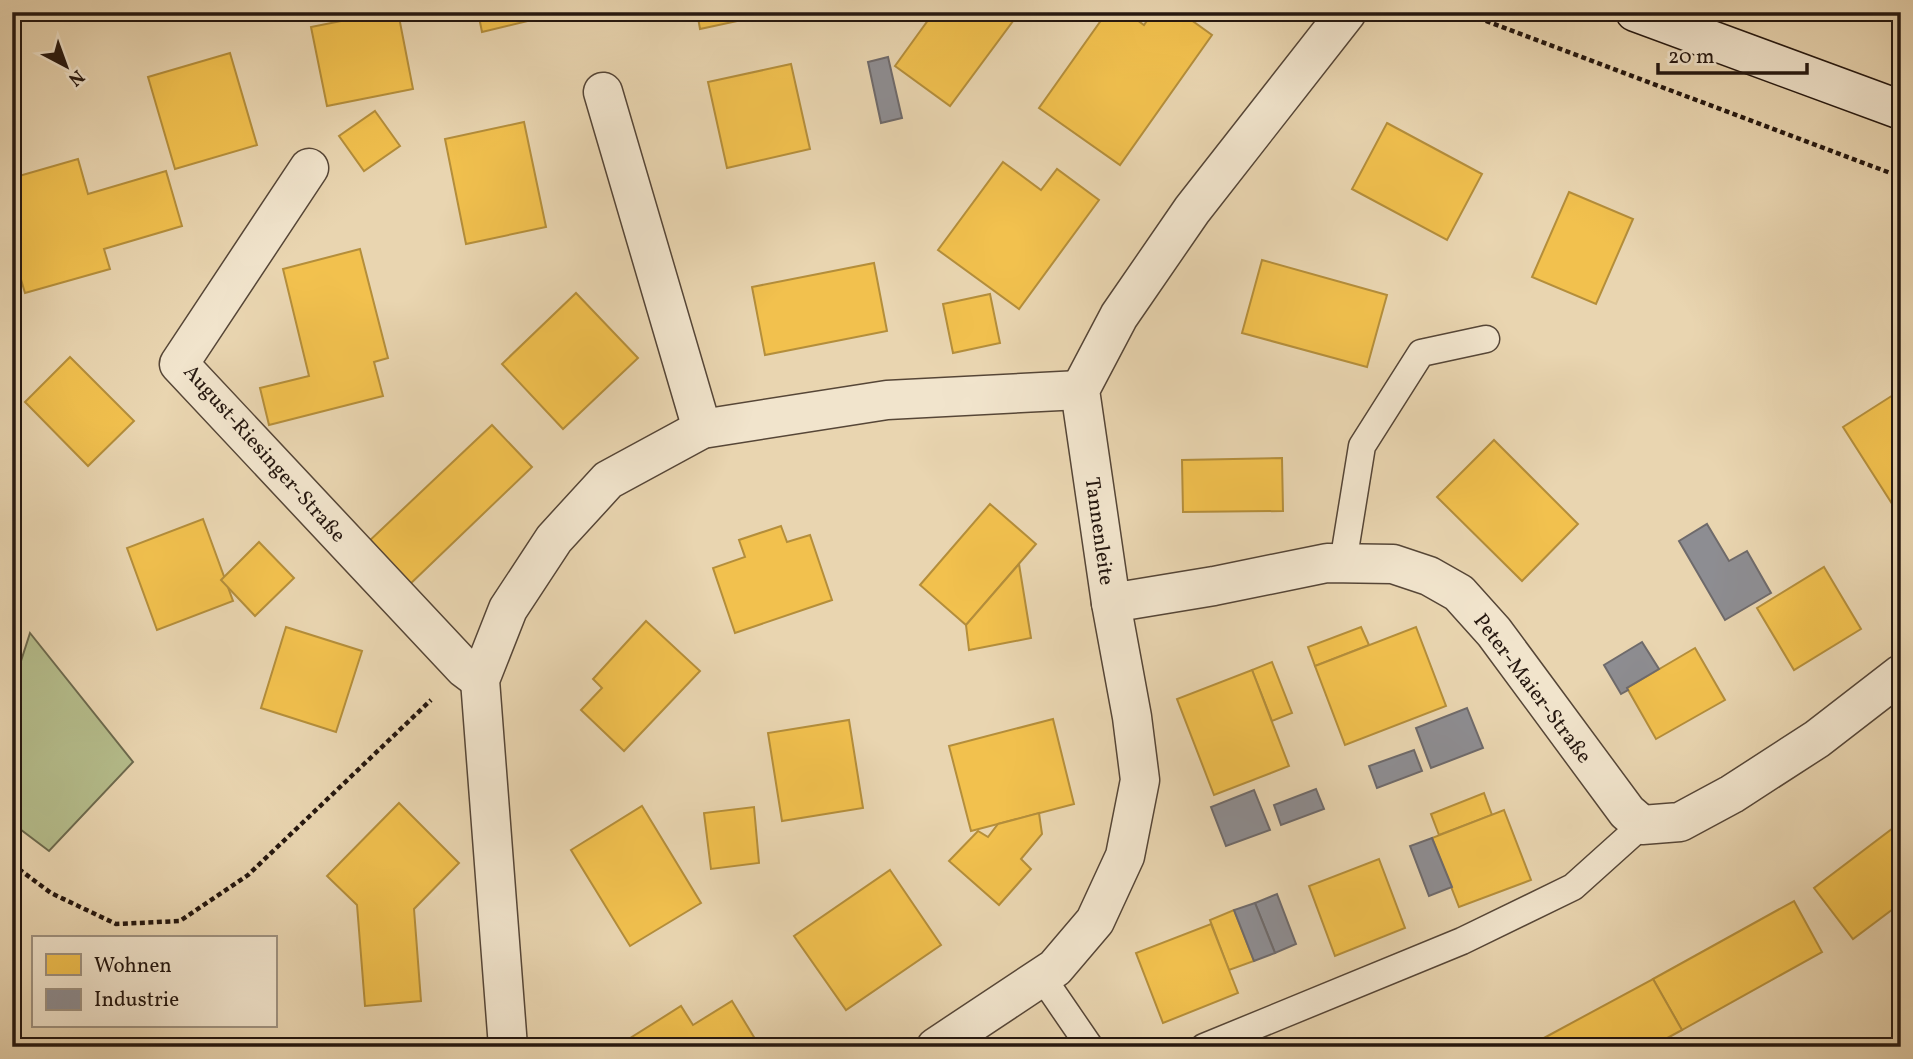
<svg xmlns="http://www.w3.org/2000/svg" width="1913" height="1059" font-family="Vollkorn,serif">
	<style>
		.green { fill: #b5bd8c; stroke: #6d6a4e; stroke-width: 2 }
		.homes { fill: #f2c14e; stroke: #b48e3b; stroke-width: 2 }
		.industry { fill: #8d8d92; stroke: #6e6a6b; stroke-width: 2 }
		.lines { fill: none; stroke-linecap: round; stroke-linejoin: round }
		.lane-casing { stroke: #564637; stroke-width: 29 }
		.street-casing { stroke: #564637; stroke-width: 41 }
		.secondary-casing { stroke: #25170f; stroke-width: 41 }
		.path { stroke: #25170f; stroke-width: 4.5; stroke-dasharray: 5 3.5; stroke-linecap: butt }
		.lane { stroke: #f1e4cc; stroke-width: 26 }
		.street { stroke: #f1e4cc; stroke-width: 38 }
		.secondary { stroke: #f1e4cc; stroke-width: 38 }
		.labels { text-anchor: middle; stroke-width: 7; stroke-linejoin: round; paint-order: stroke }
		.street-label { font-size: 21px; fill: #25170f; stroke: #f1e4cc }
	</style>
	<rect width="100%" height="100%" fill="#e9d5b0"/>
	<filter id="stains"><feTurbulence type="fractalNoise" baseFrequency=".00286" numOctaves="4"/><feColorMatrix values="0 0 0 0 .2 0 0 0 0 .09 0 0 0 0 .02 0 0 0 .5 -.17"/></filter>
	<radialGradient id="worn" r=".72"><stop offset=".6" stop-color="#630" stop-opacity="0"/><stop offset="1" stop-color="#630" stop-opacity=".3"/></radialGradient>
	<path class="green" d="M30,633l103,129 -84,89 -37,-28v-134z"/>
	<g class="homes">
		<path d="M386,12h12l15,77 -86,17 -16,-79z"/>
		<path d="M478,12h87l-83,20z"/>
		<path d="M697,12h68v3l-65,14z"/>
		<path d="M934,12l85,1 -69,93 -55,-40z"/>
		<path d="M1107,12h19l18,13 9,-13h27l32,23 -92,130 -81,-57z"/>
		<path d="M230,53l27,92 -82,24 -27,-92z"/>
		<path d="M791,64l19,85 -83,19 -19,-86z"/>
		<path d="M375,111l25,35 -36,25 -25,-35z"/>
		<path d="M524,122l22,105 -80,17 -21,-105z"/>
		<path d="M1387,123l95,51 -35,66 -95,-51z"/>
		<path d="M78,159l10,35 78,-23 16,55 -78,23 6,20 -85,24 -13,-44v-71z"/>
		<path d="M1003,162l38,28 16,-21 42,31 -80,109 -81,-59z"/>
		<path d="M1569,192l64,27 -37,85 -64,-27z"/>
		<path d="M360,249l28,109 -14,4 9,34 -114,29 -9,-37 49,-12 -26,-107z"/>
		<path d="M1262,260l125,35 -20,72 -125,-34z"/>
		<path d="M874,263l13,68 -122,24 -13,-68z"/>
		<path d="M576,293l62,65 -75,71 -61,-65z"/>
		<path d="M990,294l10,49 -47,10 -10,-49z"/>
		<path d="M70,357l64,64 -46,45 -63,-64z"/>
		<path d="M1901,390v117l-5,3 -53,-83z"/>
		<path d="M492,425l40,42 -125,120 -41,-43z"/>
		<path d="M1494,440l84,84 -56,57 -85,-84z"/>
		<path d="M1282,458l1,53 -100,1 -1,-52z"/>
		<path d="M990,504l46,40 -70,81 -46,-40z"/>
		<path d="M203,519l30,82 -76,29 -30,-82z"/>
		<path d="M781,526l6,16 23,-7 22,65 -97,33 -22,-65 32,-11 -6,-17z"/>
		<path d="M259,542l35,36 -39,38 -34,-36z"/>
		<path d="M1019,564l12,74 -62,12 -3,-25z"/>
		<path d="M1824,567l37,62 -67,41 -37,-62z"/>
		<path d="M646,621l54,50 -76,80 -43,-41 21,-22 -9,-9z"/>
		<path d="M286,627l76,24 -26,81 -75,-24z"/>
		<path d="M1361,627l8,18 -54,21 -7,-19z"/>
		<path d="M1416,627l30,79 -101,39 -30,-79z"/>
		<path d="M1695,648l30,52 -69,39 -29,-51z"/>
		<path d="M1272,662l20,51 -20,8 -20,-51z"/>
		<path d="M1252,670l37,96 -75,29 -37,-96z"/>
		<path d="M1053,719l21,85 -103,27 -22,-85z"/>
		<path d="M849,720l14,88 -81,13 -14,-88z"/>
		<path d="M1484,793l8,22 -53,20 -8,-21z"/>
		<path d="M399,803l60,60 -45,46 7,92 -56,5 -8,-101 -30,-29z"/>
		<path d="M642,806l59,97 -71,43 -59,-96z"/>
		<path d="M754,807l5,56 -48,6 -7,-56z"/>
		<path d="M1504,810l27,70 -72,27 -27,-69z"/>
		<path d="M1039,813l3,21 -21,25 10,10 -32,36 -50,-44 29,-30 10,6 10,-13z"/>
		<path d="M1901,822v81l-48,36 -39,-51z"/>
		<path d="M1379,859l26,69 -70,28 -26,-70z"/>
		<path d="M890,870l51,75 -95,65 -52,-74z"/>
		<path d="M1794,901l28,51 -140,78 -29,-51z"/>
		<path d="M1234,910l20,51 -25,9 -19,-50z"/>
		<path d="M1211,924l27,69 -75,30 -27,-70z"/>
		<path d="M1653,979l29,51 -31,17h-105l-4,-8z"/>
		<path d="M732,1001l28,46h-144l65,-41 12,19z"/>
		<path d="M1542,1039l4,8h-23z"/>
	</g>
	<g class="industry">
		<path d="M888,57l14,61 -21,5 -13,-61z"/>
		<path d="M1707,524l22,37 18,-10 24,42 -46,27 -46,-79z"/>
		<path d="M1642,642l17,27 -32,19 1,2 -7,4 -17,-29z"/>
		<path d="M1467,708l16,40 -52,20 -15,-40z"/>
		<path d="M1414,750l8,21 -45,17 -8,-22z"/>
		<path d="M1316,789l8,20 -43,16 -7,-20z"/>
		<path d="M1254,790l16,40 -44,16 -15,-39z"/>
		<path d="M1432,838l20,49 -23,9 -19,-50z"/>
		<path d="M1277,894l19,50 -21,9 -20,-50z"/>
		<path d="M1255,903l20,50 -21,8 -20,-51z"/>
	</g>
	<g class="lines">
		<g class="lane-casing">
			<g id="lane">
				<path d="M1343,563l19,-117 59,-93 65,-14"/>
				<path d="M1042,977l48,70"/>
				<path d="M1204,1047l258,-106 111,-54 69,-62"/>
			</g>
		</g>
		<g class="street-casing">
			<g id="street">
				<path d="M603,92l99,337"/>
				<path d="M309,168l-130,196 285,304 16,12"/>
				<path d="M1111,603l103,-17 113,-23 66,1 36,12 30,17 35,39 133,180 15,13 38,-3 52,-28 85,-55 84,-65"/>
				<path d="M508,1047l-28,-367 28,-71 46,-70 54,-59 94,-51 185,-29 193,-10"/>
				<path d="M936,1047l119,-79 40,-47 30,-65 15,-76 -8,-63 -21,-114 -31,-213 39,-74 73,-106 155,-198"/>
			</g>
		</g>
		<g class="secondary-casing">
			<path id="secondary" d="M1635,12l266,98"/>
		</g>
		<g class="path">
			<path d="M1462,12l439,165"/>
			<path d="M12,642v3"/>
			<path d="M12,864l39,29 65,31 64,-3 68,-46 183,-175"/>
		</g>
		<use href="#lane" class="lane"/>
		<use href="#street" class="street"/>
		<use href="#secondary" class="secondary"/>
	</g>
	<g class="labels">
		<g class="street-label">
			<text transform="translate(265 453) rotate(48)" y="7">August-Riesinger-Straße</text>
			<text transform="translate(1100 531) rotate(82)" y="7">Tannenleite</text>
			<text transform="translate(1533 688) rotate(53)" y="7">Peter-Maier-Straße</text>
		</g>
	</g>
	<rect width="1913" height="1059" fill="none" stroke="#e9d5b0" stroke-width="42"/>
	<rect x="14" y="14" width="1885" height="1031" fill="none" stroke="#25170f" stroke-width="3.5"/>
	<rect x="21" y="21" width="1871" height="1017" fill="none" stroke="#25170f" stroke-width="2"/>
	<rect x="32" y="936" width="245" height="91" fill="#f1e4cc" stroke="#9f9280" stroke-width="2"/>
	<rect x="46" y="954" width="35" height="21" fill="#f2c14e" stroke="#9f9280" stroke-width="2"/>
	<text x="94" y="972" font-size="21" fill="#25170f">Wohnen</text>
	<rect x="46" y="989" width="35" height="21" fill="#8d8d92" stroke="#9f9280" stroke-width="2"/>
	<text x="94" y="1006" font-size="21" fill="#25170f">Industrie</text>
	<g transform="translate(66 66) rotate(139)" stroke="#f1e4cc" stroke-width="5" paint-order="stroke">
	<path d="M0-5L12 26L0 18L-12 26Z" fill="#25170f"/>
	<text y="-10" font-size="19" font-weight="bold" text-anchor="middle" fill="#25170f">N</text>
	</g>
	<path d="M1658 63v10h149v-10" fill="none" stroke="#25170f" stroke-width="3.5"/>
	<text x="1668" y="63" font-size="21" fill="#25170f" stroke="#f1e4cc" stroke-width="5" paint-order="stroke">20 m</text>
	<rect width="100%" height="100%" filter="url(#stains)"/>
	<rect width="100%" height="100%" fill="url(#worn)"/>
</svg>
